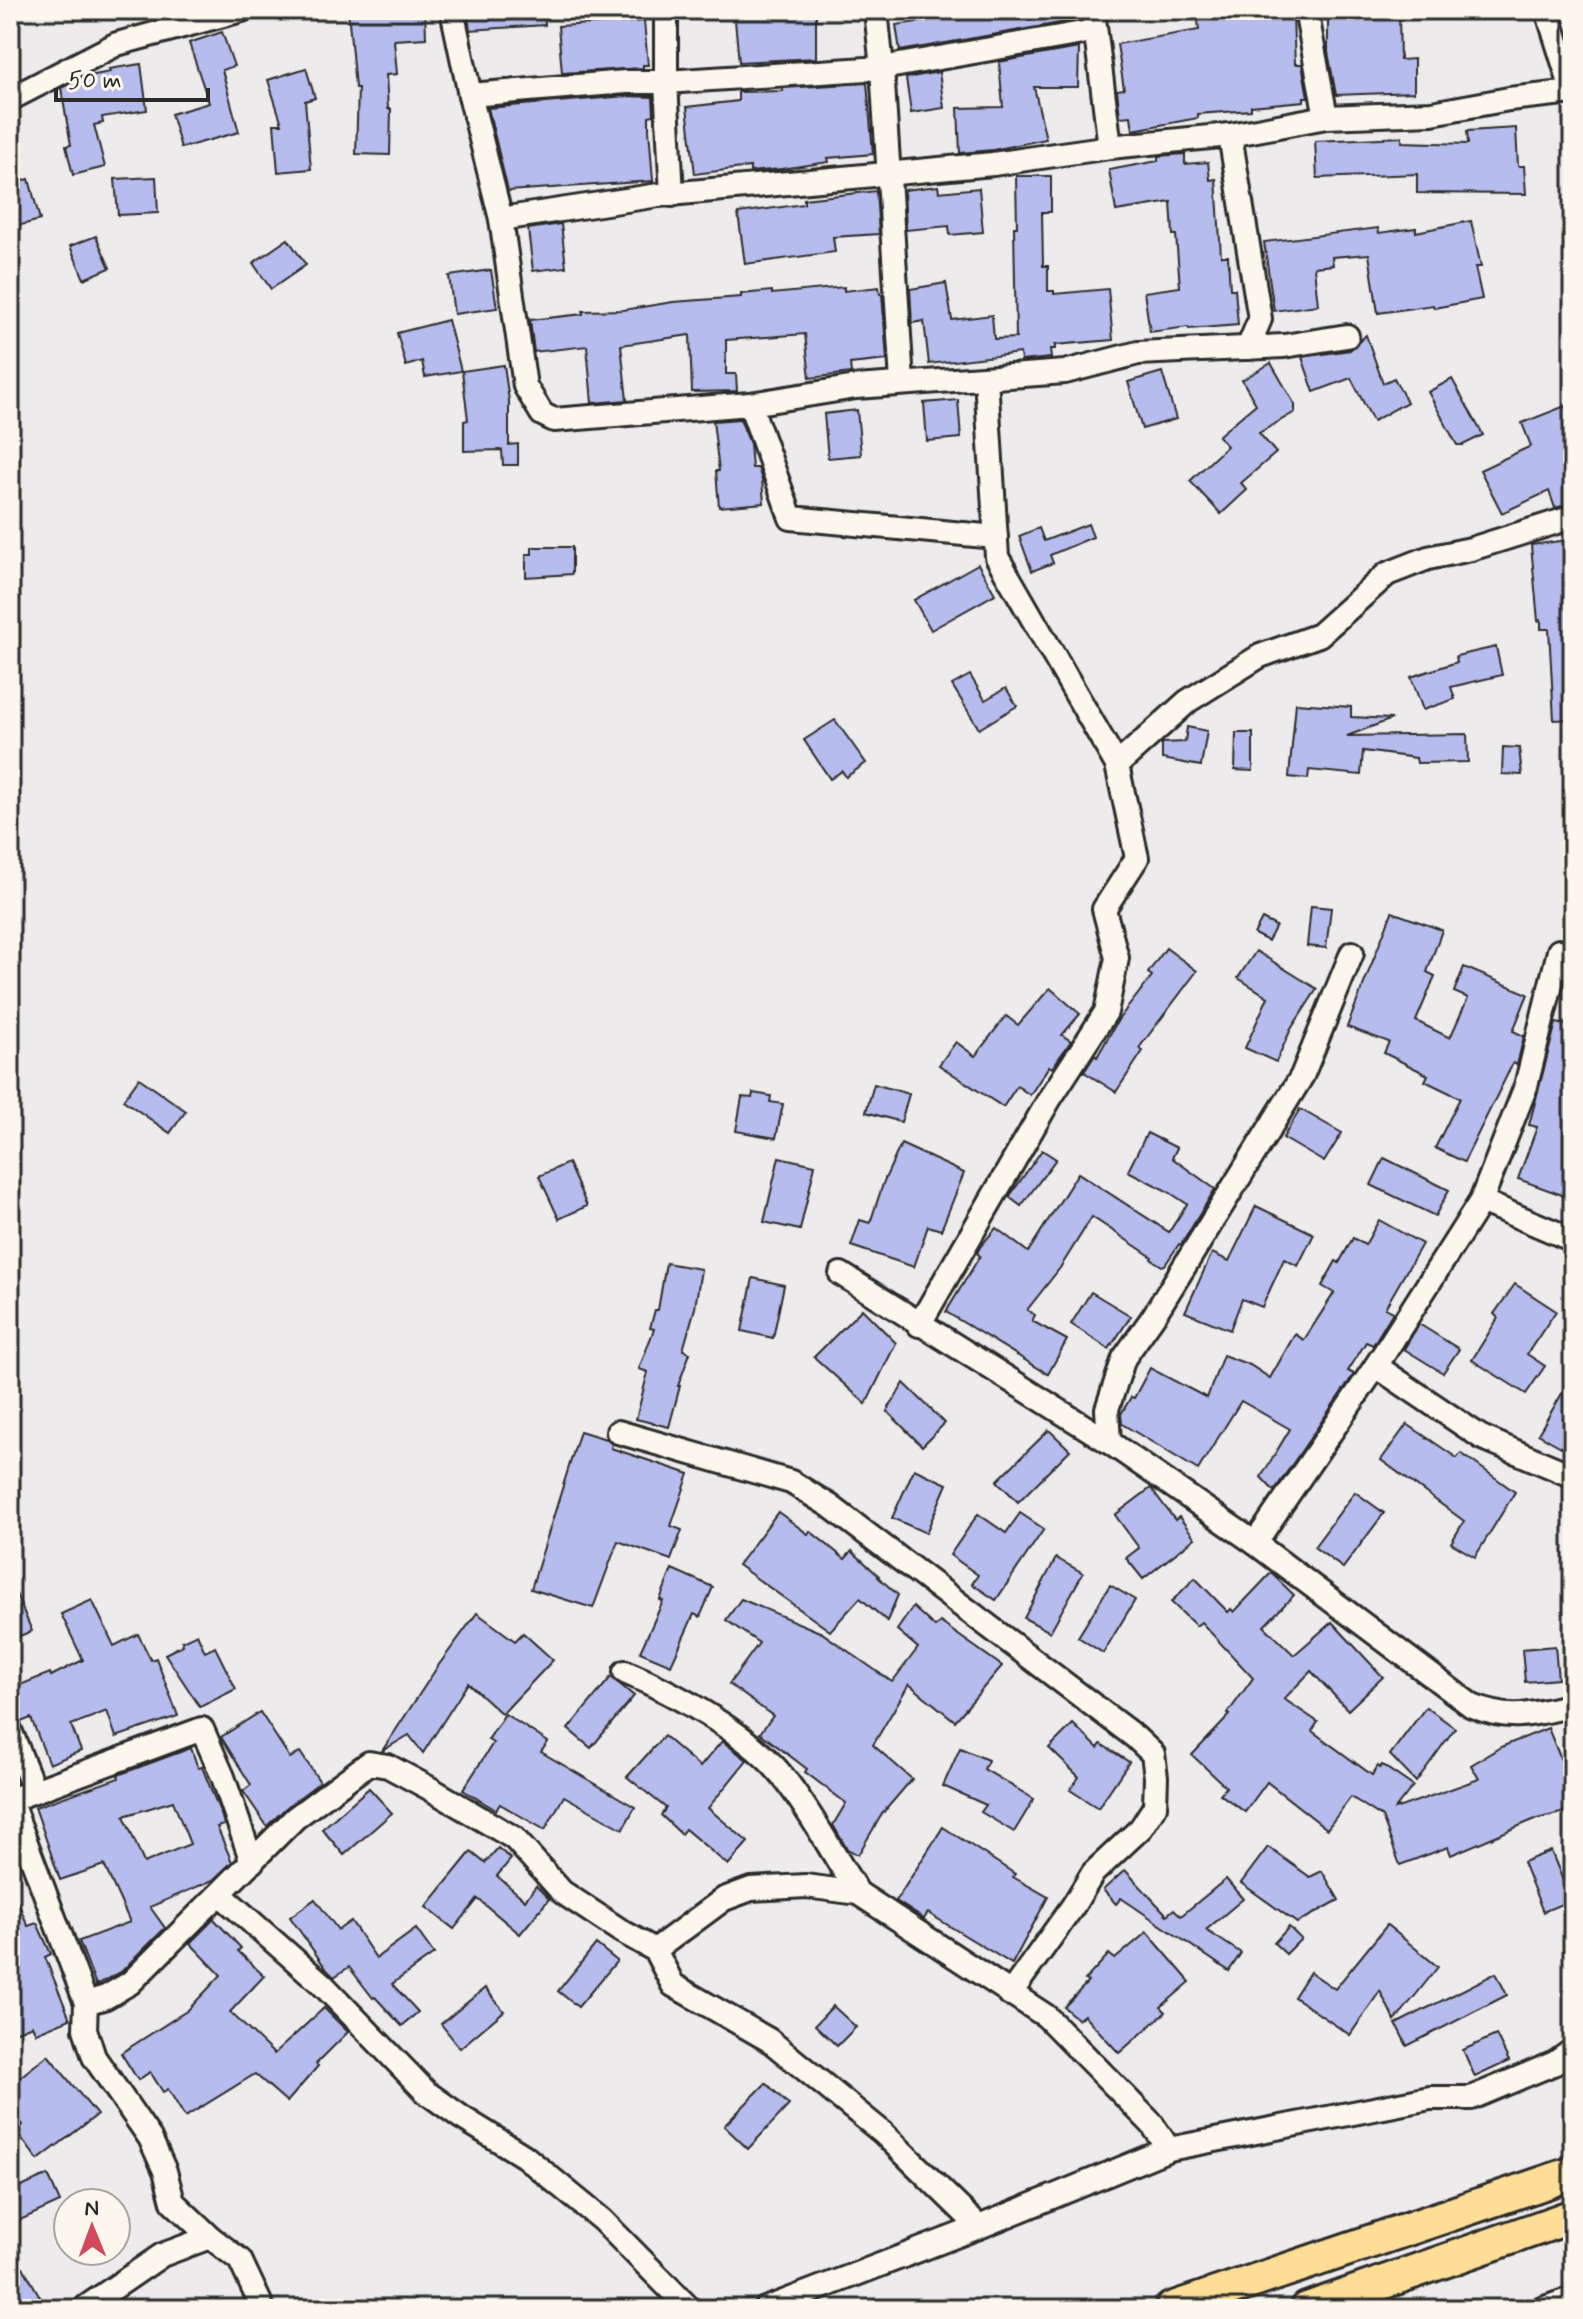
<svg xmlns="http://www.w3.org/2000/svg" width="1583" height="2319" font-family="Mynerve,sans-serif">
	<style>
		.building { fill: #b7bcee; stroke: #2b2b2b; stroke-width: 2; fill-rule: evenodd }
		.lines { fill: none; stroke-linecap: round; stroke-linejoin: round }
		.minor-casing { stroke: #2b2b2b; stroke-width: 28 }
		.highway-casing { stroke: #2b2b2b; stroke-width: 38 }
		.minor { stroke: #fbf7ec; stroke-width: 22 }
		.highway { stroke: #fedd96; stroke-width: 32 }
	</style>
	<rect width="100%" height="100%" fill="#edebec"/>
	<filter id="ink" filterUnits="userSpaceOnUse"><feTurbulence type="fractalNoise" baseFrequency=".0125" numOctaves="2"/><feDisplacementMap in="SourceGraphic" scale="16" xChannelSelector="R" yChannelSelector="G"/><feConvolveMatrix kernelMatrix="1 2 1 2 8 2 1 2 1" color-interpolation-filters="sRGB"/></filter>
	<g filter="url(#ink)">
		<g class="building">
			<path d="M348,10h77l1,28 -32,2 3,34 -11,1 2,34h3l-1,46 -34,-1 2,-66h-3z"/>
			<path d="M467,10h77l1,15 -75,5z"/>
			<path d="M734,10h82v48l-77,4z"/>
			<path d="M944,10h120l2,12 -166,29 -4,-26 49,-7z"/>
			<path d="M1197,10h89v8h7l2,46h7l6,33h-4v4l-53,5v4l-53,4v4l-65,12 -2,-14 -11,1 -3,-27 7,-1 -7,-45 82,-14z"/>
			<path d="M1399,14l1,46 14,-1v33l-78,3 -8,-43v-36z"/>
			<path d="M644,21l4,44h-5v3l-81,5 -4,-47z"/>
			<path d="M222,32l12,34 -12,4 17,62 -58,16 -10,-34 38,-11 -20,-60z"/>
			<path d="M1079,48l-1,39h-44l12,52 -53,11 -33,3 -2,-45 45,-1 -4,-45z"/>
			<path d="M141,64l6,46 -45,7 1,6 -9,2 11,42 -32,8 -7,-29 5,-1 -10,-57 23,-11 26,-5 -1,-3z"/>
			<path d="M306,68l9,30 -10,3 6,68 -33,3 -4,-48h8l-14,-44z"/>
			<path d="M939,72l5,36 -33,5 -5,-35z"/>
			<path d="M867,83l6,71 -45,4 1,4 -48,7 -31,3v-5l-55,7 -8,-67 51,-6v-9l45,-1v-3z"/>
			<path d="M627,96l26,1 1,18 -5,1v13l4,52 -145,10 -20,-83z"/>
			<path d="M1516,128l2,38h6l2,28 -109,-1v-19l-100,4 -2,-37 87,-4v5l66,2 -1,-13z"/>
			<path d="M1185,154v10l23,-2 2,18 6,-1 5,77h7l2,33h5l3,36 -49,4 -1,-2 -38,5 -6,-40 36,-5 -4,-52h-3l-2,-33 -55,9 -7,-41 49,-9v-5z"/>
			<path d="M1016,176h35v36h-9l1,54h5v25h6v3l54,-5 5,51 -58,5v4h-5l1,9 -30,3 -1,-8 -91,11 -5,-43 -12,2 -2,-34 36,-6 6,37 40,-5 2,24 22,-1 -2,-111h3z"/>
			<path d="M156,177l2,36 -40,2 -3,-36z"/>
			<path d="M29,179l11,41 -30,8v-44z"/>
			<path d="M938,186l1,6 40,-4 4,44 -33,3 -1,-9 -43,4 -2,-40z"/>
			<path d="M876,191l3,43 -46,3 2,15 -90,12 -7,-51 66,-9v-5z"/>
			<path d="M1471,221l10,46h-6l7,32 -48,9 -1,-3 -55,8 -9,-59 -37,3 1,8 -19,2 4,38 -44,6 -10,-69 114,-14 1,5 37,-5v4z"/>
			<path d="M561,224l5,43 -33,4 -5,-42z"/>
			<path d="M96,236l14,32 -26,11 -14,-33z"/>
			<path d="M288,239l18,26 -35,24 -18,-26z"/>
			<path d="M491,270l6,38 -43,6 -5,-38z"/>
			<path d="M844,287v4l35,-4 1,7h2l5,66 -37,4 1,9 -41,5 -5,-44 -79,6v34h10l1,17 -45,1 -2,-57 -69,10 6,55 -35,3 -5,-57 -53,6 -4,-32 53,-6v-3l40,-1 50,-8 68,-5v-3l31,-3v3z"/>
			<path d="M448,320l13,51 -36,6 -3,-16 -16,5 -9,-33z"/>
			<path d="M1366,335l17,48 11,-5 13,24 -34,19 -22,-43 -37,14 -12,-35 48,-7z"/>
			<path d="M1271,363l24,42v7l-36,21 17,20 -35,30 6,7 -26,24 -31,-33 37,-35 -9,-10 38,-32 -14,-24z"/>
			<path d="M504,365l5,36v44l9,-1v21h-15l-1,-15 -38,1v-30l4,-1 -6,-49z"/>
			<path d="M1162,372l14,47 -34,10 -14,-47z"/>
			<path d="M1452,379l31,56 -20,10h-6l-29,-53z"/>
			<path d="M958,400l3,38 -34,3 -3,-38z"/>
			<path d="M1565,406l8,19v78l-18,5 -6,-17 -47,22 -22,-43 51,-24 -9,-23z"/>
			<path d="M857,410l4,45 -33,3 -4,-44z"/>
			<path d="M740,419l10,25 2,24h6l4,12 2,23 -45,4 -3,-36h3l-6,-50z"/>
			<path d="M1088,524l5,13 -43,18 3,8 -21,8 -13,-35 20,-8 5,13z"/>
			<path d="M1573,532v112l-4,42h4v33l-19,1 -5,-91h-8v-9l-3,1 -7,-76 37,-5 -2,-6z"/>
			<path d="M532,547h40v27l-46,3v-23h6z"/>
			<path d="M978,564l17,30 -64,36 -17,-30z"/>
			<path d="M1496,647l6,28 -51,12 4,12 -32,11 -12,-33 46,-15 -1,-6z"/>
			<path d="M970,675l15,25 21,-12 11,18 -38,23 -27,-44z"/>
			<path d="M1296,703l55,4v10l41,2 -45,17 120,-2 1,28 -51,1 -1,-5 -53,-7 -2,24 -52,-5 -1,9 -19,-2z"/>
			<path d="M835,720l31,43 -20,14 -4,-6 -12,8 -26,-39z"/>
			<path d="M1187,727l20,4 -6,35 -39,-7v-16l23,-1z"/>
			<path d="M1236,733h17v38l-18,-1z"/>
			<path d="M1503,747l16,1 3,27 -20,-1z"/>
			<path d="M1311,906l20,2 -5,40 -19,-2z"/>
			<path d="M1392,912l50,18 -15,42 8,4 -19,45 34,17 18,-40 -14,-6 10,-25 64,27 -15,37 11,5 -7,29 -4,-2 -49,99 -29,-14 25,-50 -35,-17 3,-6 -44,-22 5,-11 -42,-15z"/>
			<path d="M1262,919l14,7 -8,15 -14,-7z"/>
			<path d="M1166,948l31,23 -58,77 4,3 -27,41 -32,-20 11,-17 2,2 21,-37 34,-44 -4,-3z"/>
			<path d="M1256,951l61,38 -26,40 -15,33 -31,-14 23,-51 -30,-19z"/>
			<path d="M1050,988l30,26 -18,21 9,6 -19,27 -3,-2 -19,29 -13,-9 -14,21 -64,-42 17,-23 19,14 31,-40 12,9z"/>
			<path d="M1556,1023l17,3v173l-55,-20 19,-52 -8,-2z"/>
			<path d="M139,1078l47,33 -16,22 -47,-33z"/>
			<path d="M874,1084l35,10 -8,28 -35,-10z"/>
			<path d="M753,1093l18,3 -1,6 13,2 -7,34 -40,-7 6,-34 10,1z"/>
			<path d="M1300,1109l42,24 -18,29 -41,-24z"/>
			<path d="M1147,1133l30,15 -5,10 43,31 -34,56 -2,-1 -14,21 -3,1 -11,-7 1,-2 -60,-40 -32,51 -33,42 8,5 -3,6 35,19 -19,34 -102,-62 34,-56 -3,-3 3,-6 16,-19 32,24 50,-79 91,59 18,-28 -18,-12 -41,-21z"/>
			<path d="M901,1144l63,29 -23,57 -13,-4 -14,41 -63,-21 9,-26 10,3 14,-42z"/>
			<path d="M1042,1150l14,9 -35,47 -12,-9z"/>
			<path d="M779,1157l36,8 -15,65 -36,-8z"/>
			<path d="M1384,1158l65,32 -14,26 -64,-31z"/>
			<path d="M568,1163l19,43 -28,13 -20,-43z"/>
			<path d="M1256,1206l58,28 -16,32 -14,-7 -22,48 -20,-8 -12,31 -45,-18 27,-59 17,8z"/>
			<path d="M1379,1220l43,24 -37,64 8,4 -20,33 -7,-3 -18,29 6,3 -80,117 -13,-14 29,-48 -49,-28 -43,69 -76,-46 -1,-10 10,-17 3,1 16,-30 57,30 16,-43 27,10 20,13 25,-44 9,6 30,-47 -12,-7 14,-25 3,2 14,-25 12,7z"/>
			<path d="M666,1263l35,6 -6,39 -12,42 7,3 -12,33h2l-11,41 -33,-8 12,-47 -9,-3 15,-40 -4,-1 5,-18h3z"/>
			<path d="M753,1278l31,7 -11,53 -31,-7z"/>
			<path d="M1515,1284l41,27 -29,43 18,12 -19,28 -54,-34 26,-42 -4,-4z"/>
			<path d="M1091,1292l40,24 -22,33 -38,-25z"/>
			<path d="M862,1309l34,34 -30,61 -52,-47z"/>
			<path d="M1419,1324l40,25 -16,24 -39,-24z"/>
			<path d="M1573,1375v52l-12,20 -23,-13z"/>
			<path d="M904,1383l41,40 -23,23 -35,-35z"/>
			<path d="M1407,1424l50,34 4,-5 54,39 -40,65 -24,-14 13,-22 -83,-61z"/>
			<path d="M1049,1430l21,20 -52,52 -21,-21z"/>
			<path d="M580,1431l26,8 6,5 -1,4 78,26 -18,52 11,4 -11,30 -53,-19 -25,67 -62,-19z"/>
			<path d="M914,1469l33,15 -21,49 -34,-15z"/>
			<path d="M1151,1488l24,32 4,-3 16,21 -52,41 -17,-21 13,-10 -24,-33z"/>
			<path d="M1355,1492l29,21 -41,55 -29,-21z"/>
			<path d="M778,1512l30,22 2,-3 35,28 7,-8 27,25 -1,1 20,18 -11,26 -27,-23 -30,33 -92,-66z"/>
			<path d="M1020,1513l24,16 -48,71 -24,-16 6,-9 -28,-20 28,-41 28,19z"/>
			<path d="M1056,1558l27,15 -33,59 -26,-14z"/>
			<path d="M672,1569l41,18 -13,30 -6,-3 -23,51 -31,-13 23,-51 -3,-1z"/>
			<path d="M1271,1573l23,22 -30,31 30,29 38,-33 51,55 -35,33 -37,-39 -27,28 34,23 -6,9 60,44 6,-9 2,2 2,-3 31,21 -18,23 84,-30 -8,-14 30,-18 47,-19 21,51 4,-1v32l-40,10 -82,35 -3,-8 -48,18 -18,-48 -31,-20 -24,32 -60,-47 -22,30 -25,-18 6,-7 -34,-32 38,-40 -2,-2 25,-35 -52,-56 -5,4 -25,-24 24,-24 33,34 3,-3 3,3z"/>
			<path d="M10,1580l22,51 -22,9z"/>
			<path d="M1110,1585l25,15 -32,53 -25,-16z"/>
			<path d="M741,1599l81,34 70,49 26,-34 -21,-18 16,-23 22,20 5,-5 62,44 -47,55 -46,-37 -36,61 39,34 -30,35 -24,41 -11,-6 -14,-24 13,-22 -41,-31 2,-3 -47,-36 13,-17 -44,-32 30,-41 -33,-23z"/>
			<path d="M92,1600l22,46 24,-12 13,26 5,-2 22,58 -62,21 -9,-26 -36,14 10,26 -32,13 -18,-46 -10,4 -11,-33 40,-16 1,3 32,-16 -22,-46z"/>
			<path d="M477,1613l38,28 8,-8 30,27 -51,54 -34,-31 -45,70 -14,-18 -27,16 56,-85z"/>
			<path d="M197,1634l8,18 10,-5 21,42 -36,18 -35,-53 18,-9 -1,-4z"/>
			<path d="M1555,1646l3,33 -33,3 -3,-33z"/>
			<path d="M611,1677l23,19 -43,52 -23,-19z"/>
			<path d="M1426,1707l29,21 -39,54 -26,-27z"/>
			<path d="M260,1712l30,46 10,-6 20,30 -33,25 -20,19 -24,-35 8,-6 -30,-48z"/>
			<path d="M505,1714l43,28 -7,10 94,55 -12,22 -59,-33 -19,34 -45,-26 -4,6 -33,-20 30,-47 -5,-3z"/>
			<path d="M1073,1724l25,24 3,-4 28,18 -31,46 -28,-18 9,-13 -30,-29z"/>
			<path d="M664,1736l36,31 22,-26 25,19 -39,48 40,34 -20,23 -43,-36 -4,5 -20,-19 5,-7 -39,-31z"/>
			<path d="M191,1748l7,20 4,-1 20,50 2,8 -7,2 15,35 -19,18 -63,27 15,21 -44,44 -25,13 -17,-44 51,-19 -26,-57 -44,15 -25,-73 84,-29 -1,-3zM173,1801l17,43 -46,19 -20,-47z"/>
			<path d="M960,1748l28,12 -4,9 50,30 -20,33 -33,-20 5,-7 -43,-19z"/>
			<path d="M369,1788l23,25 -48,42 -22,-26z"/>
			<path d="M943,1827l72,47 -2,3 35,20 -36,67 -84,-51 -4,6 -28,-18z"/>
			<path d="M1268,1847l42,30 12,-6 17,29 -42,23 -56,-40z"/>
			<path d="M498,1848l13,11 -14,17 28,24 11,-14 13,13 -29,35 -42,-35 -24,30 -28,-22 45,-55 14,11z"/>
			<path d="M1551,1851l20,49 -28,12 -20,-50z"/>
			<path d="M1125,1870l42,45 7,-6 7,7 45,-37 17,20 -37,31 35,23 -12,18 -108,-73 -5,6 -13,-14z"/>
			<path d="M10,1884l18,42 9,-3 14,31 -6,3 25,62 -34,14 -4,-8 -22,9z"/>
			<path d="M315,1899l23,31 13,-9 25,37 40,-29 18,25 -42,30 26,28 -16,14 -27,-29 -2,1 -24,-31 -15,10 -7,-7 -37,-53z"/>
			<path d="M214,1919l27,29 -3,3 26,25 -34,36 44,42 50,-46 24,24 -32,32 2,2 -31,36 -32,-28 -70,43 -17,-28 -5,3 -13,-20 -12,8 -17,-27 67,-43 33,-35 -31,-32z"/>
			<path d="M1387,1925l51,42 -43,54 -15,-30 -30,44 -56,-38 16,-25 25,17z"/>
			<path d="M1289,1927l12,12 -15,15 -12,-11z"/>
			<path d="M1147,1932l43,50 -29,25 5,5 -47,41 -35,-38 -6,5 -14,-13 24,-25 -3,-2 24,-26 6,5z"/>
			<path d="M596,1944l21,17 -39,46 -20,-16z"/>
			<path d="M1496,1973l11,22 -100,51 -11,-22z"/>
			<path d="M485,1988l19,23 -44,37 -19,-24z"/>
			<path d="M833,2006l23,21 -19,19 -22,-21z"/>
			<path d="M1496,2035l13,26 -34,16 -12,-27z"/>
			<path d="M48,2055l49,60 -59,45 -22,-29 7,-6 -13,-17v-23z"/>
			<path d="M766,2083l23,22 -41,44 -24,-23z"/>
			<path d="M48,2175l12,27 -42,19 -8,-19v-10z"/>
			<path d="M23,2267l24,42h-37v-34z"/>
		</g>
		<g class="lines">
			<g class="minor-casing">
				<g id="minor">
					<path d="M452,10l18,85 31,124 24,167 17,28 12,6 196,-16 106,-17 209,-15 73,-19 146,-7 63,-10"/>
					<path d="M666,10v72l6,113"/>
					<path d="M876,10l6,58 20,314"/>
					<path d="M1093,10l17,137"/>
					<path d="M1306,10l20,107"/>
					<path d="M1547,10l26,83"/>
					<path d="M470,95l156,-13h40l216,-14 212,-37"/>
					<path d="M10,99l107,-55 125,-34"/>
					<path d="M1230,135l30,184 -12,29"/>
					<path d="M501,219l158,-24 334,-31 117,-17 120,-12 96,-18 106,-4 77,-14 64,-7"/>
					<path d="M750,404l41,114 205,19"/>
					<path d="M1117,765l71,-64 72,-45 59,-21 68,-61 41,-16 43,-9 102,-32"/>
					<path d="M1481,1201l92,39"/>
					<path d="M841,1274l268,168 146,101 217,163c41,16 60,8 101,-1"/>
					<path d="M919,1325l130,-225 57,-88 11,-54 -13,-49 33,-51 -20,-93 -120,-208 -11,-179"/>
					<path d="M1376,1366l105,71 92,39"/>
					<path d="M618,1432l173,50 39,24 305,231 18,17 3,23 -1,29 -14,22 -48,45 -20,33 -63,88"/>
					<path d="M1109,1442l-2,-33 17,-51 29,-41 149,-241 50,-123"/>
					<path d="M1255,1543l121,-177 105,-165 45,-115 33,-135"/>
					<path d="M625,1672c50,21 126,63 159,106 28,35 49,77 74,115"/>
					<path d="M10,1730l24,60"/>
					<path d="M10,1800l76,203 -1,26 9,28 56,81 15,33 8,31 37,35 30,23 23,49"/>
					<path d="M10,1800l192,-71 21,48 29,85"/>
					<path d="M220,1894l102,90 104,108 35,25 63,39 78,64 88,89"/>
					<path d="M655,1950l69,-51 27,-10 55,-3 52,7 188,123 106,108 17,25"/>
					<path d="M86,2003l20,-6 24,-14 165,-165 74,-55 19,3 41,22 85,50 48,54 59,39 34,19 18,35 96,55 114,93 96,94"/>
					<path d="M83,2309l79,-54 48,-18"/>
					<path d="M765,2309l214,-82 190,-78 261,-51h41l84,-35 18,-13"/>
					<path d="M1542,2309l31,-11"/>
				</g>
			</g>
			<g class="highway-casing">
				<g id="highway">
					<path d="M1171,2309l402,-136"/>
					<path d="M1307,2309l266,-93"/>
				</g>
			</g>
			<use href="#minor" class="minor"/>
			<use href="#highway" class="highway"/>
		</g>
	</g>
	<rect width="1583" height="2319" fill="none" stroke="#fbf7ec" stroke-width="40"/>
	<rect x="20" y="20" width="1543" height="2279" fill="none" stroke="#2b2b2b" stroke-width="3" filter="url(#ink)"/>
	<g transform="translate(92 2227) rotate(359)"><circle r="38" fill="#fbf7ec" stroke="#a8a59f" stroke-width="2"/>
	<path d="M0-6L14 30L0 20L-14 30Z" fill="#d1495b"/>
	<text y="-12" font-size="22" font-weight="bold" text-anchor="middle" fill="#2b2b2b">N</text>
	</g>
	<path d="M56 88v12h152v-12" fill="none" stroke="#2b2b2b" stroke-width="4"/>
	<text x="68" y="88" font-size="24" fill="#2b2b2b" stroke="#fbf7ec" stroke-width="6" paint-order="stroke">50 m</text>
</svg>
